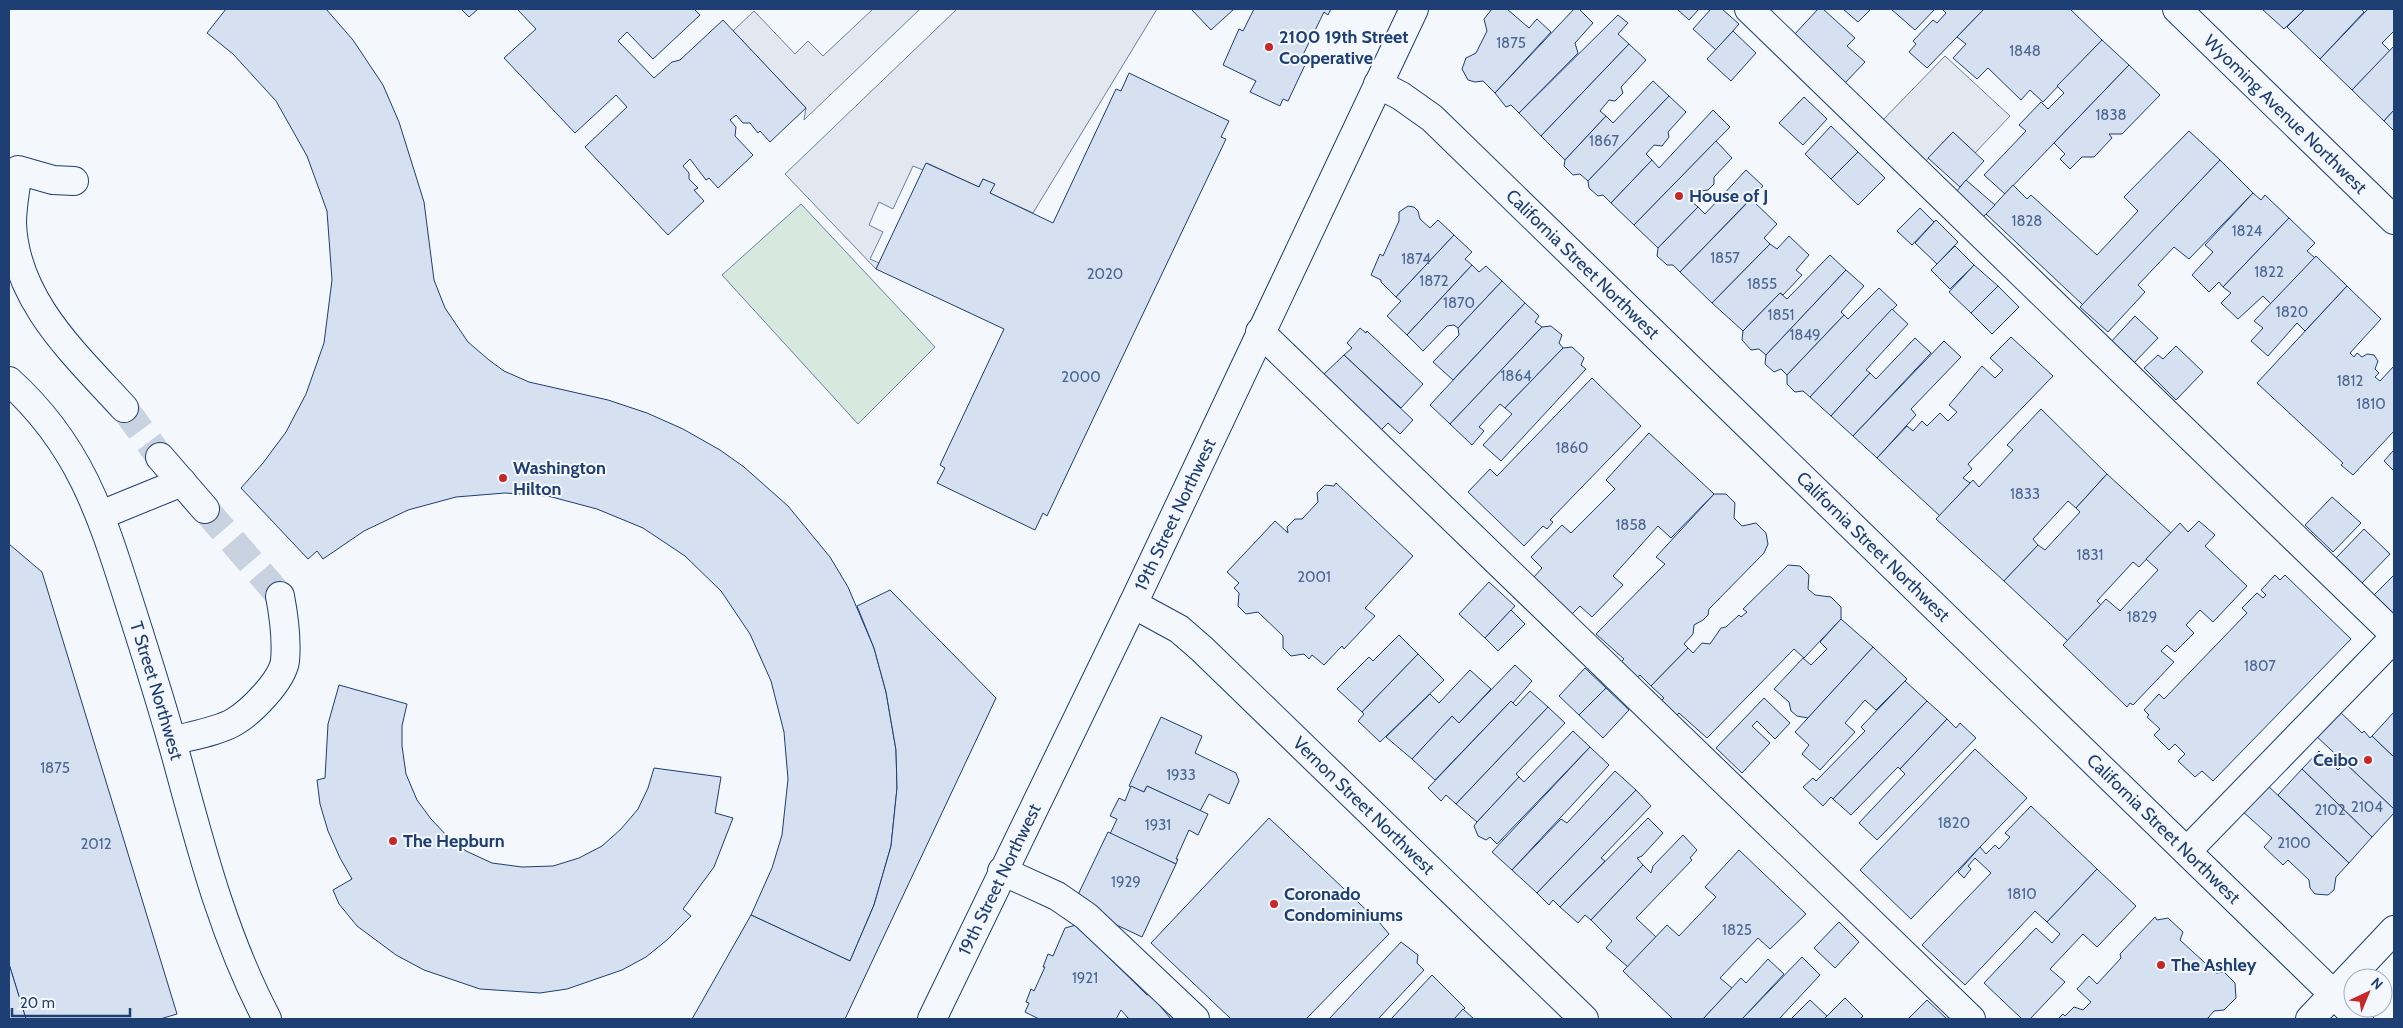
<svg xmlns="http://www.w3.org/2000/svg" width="2403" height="1028" font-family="Cabin,sans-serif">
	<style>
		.green { fill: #d7e8df; stroke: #687fa3 }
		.parking { fill: #e3e8f0; stroke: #687fa3 }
		.building { fill: #d5e0f0; stroke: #1d3f73 }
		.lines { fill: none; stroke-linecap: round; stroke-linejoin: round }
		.minor-tunnel { stroke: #c9d2e0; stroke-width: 28; stroke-dasharray: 28 14; stroke-linecap: butt }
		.minor-casing { stroke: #1d3f73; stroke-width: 30 }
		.major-casing { stroke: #1d3f73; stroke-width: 30 }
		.minor { stroke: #f4f7fb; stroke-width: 28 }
		.major { stroke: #f4f7fb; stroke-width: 28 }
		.poi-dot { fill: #c62828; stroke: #f4f7fb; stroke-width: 2 }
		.labels { text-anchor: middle; stroke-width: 4; stroke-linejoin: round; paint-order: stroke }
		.number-label { font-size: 15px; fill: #4b6792 }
		.poi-label { font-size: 18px; font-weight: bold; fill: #1d3f73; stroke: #f4f7fb; text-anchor: start }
		.street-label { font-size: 18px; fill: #1d3f73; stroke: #f4f7fb }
	</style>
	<rect width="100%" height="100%" fill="#f4f7fb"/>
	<path class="green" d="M801,204l134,143 -77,77 -136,-149z"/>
	<g class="parking">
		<path d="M873,9h47l-116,111 2,-12 -73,-77 21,-20 41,43 13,-13 15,15z"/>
		<path d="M957,9h200l-124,204 -43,-20 4,-9 -11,-5 -4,8 -52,-24 -4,7 -10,-4 -20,43 -14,-7 -10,23 14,7 -13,27 9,4 -3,6 -91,-95z"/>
		<path d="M1945,56l65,60 -35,37 -22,-21 -31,33 -43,-41z"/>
	</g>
	<g class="building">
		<path d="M226,9h100l27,31 30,45 16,37 25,80 10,78 11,28 23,34 21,18 15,11 25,11 79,18 39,13 36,16 37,21 24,17 44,39 42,51 18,30 26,61 12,44 10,58 1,38 -6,58 -17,59 -24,56 -99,-46 21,-47 10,-33 6,-56 -4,-47 -13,-51 -21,-47 -29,-43 -36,-35 -42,-28 -46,-19 -49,-13 -43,-3 -49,4 -48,13 -44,21 -41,28 -6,-8 -9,8 -67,-71 22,-25 23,-31 20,-38 18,-51 8,-63 -5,-69 -20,-55 -31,-55 -43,-47 -26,-21z"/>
		<path d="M461,9h17l-9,8z"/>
		<path d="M517,9h177l6,6 -47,44 -26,-27 -9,9 36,37 18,-16 8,-2 43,-40 83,88 -36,34 -10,-11 -2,2 -8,-10h-7l-7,-8 -6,5 6,7 -1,9 18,19 -35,33 -9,-10 -3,2 -16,-21 -7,7 6,7v6l9,9 -4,2 10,11 -36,34 -83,-88 42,-40 -11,-12 -41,38 -71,-75 32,-29z"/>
		<path d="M1191,9h43l-23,21z"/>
		<path d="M1254,9h77l-3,6 -4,-3 -25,51 6,2 -17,36 -5,-2 -3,7 -30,-14 6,-11 -33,-16 16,-36 4,2z"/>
		<path d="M1492,9h15l22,19 8,-9 14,13 -56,61 -12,-12 -8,1 -7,-2 -6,-11 4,-11 10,-5 11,-22 -3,-12z"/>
		<path d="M1574,9h5l14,14 -18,20 3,10 -59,60 -8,-8 -5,2 -11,-14z"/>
		<path d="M1677,9h22l-10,11z"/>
		<path d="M1711,9h11l17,15 -23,26 -23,-21z"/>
		<path d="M1818,9h5l32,29 -8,8 18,16 -21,22 -51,-48z"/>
		<path d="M1843,9h28l-13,13z"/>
		<path d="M1891,9h44l-20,21z"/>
		<path d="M1942,9h42l-57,59 -18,-16 7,-8 -3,-3 20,-21 4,3 9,-10z"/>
		<path d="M1984,9h86l32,31 -59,62 -13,-12 -9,10 -33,-32 -11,11 -24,-21 13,-14 -9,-7z"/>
		<path d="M2262,9h43l-21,20z"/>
		<path d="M2305,9h56l3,3 -44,47 -33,-32z"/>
		<path d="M2368,9h26v22l-12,12 8,8 -38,39 -32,-31z"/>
		<path d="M1618,15l10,8 -10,11 11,10 -88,92 -22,-23z"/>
		<path d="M1733,31l23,22 -25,28 -24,-22z"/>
		<path d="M2102,40l27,25 -124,129 -21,-19 42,-44 -7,-6 22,-23 7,7 16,-16 -7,-7z"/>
		<path d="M1629,44l17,16 -25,27 2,6 -8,8 -6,-1 -9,11 6,5 -41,44 -24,-24z"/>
		<path d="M2394,46v64l-10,11 -32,-31z"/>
		<path d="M2129,65l31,30 -38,39h-13l3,4 -18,19h-12l-12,12 -10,-10 5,-5 -11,-11z"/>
		<path d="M1129,73l100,48 -8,16 5,2 -179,377 -4,-3 -8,17 -98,-47 8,-15 -5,-3 64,-136 -128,-60 50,-106 53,24 4,-8 12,5 -5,9 63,30 63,-134 5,2z"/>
		<path d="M1653,81l16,15 -81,85 -8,-7 -7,1 -9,-9 1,-6 41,-44 7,7z"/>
		<path d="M1669,96l17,16 -18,20 1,5 -7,9 -8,-1 -8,9 6,6 -41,43 -8,-8 -5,1 -9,-8 -1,-7z"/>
		<path d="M1804,97l23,22 -24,26 -24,-22z"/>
		<path d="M1713,110l17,17 -96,98 -23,-22 41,-43 7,8z"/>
		<path d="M2394,110v21l-10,-10z"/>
		<path d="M1831,126l27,26 -27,27 -26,-25z"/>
		<path d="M2189,131l31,29 -137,145 -97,-91 27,-29 14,14 4,-4 66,60 41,-44 -14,-14z"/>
		<path d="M1953,132l31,29 -24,26 -32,-29z"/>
		<path d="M1716,141l16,17 -18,19v7l-6,6 -7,1 -10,10 7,6 -40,41 -24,-23z"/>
		<path d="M1858,152l27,26 -27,27 -27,-26z"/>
		<path d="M2220,160l33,33 -64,66 -15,-12 -36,38 7,7 -37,40 -28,-25z"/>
		<path d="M1746,170l17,16 -83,86 -7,-7h-6l-10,-9 1,-8 40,-41 7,7z"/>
		<path d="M1966,180l29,25 -12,12 -28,-24z"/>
		<path d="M2253,193l8,7 4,-5 24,23 -66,69 -4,-5 -10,10 -17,-17 21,-23 -8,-7z"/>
		<path d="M1751,199l26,25 -13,14 6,6 -58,59 -32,-31z"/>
		<path d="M1408,206l6,1 4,4 2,8 10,9 8,-8 16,15 -58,62 -15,-15v-2l-10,-5 9,-21 3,2 16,-35v-9z"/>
		<path d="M1920,208l14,14 -22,23 -15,-14z"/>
		<path d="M2289,218l26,25 -8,8 8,7 -44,46 -8,-8 -25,23 -17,-16 10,-10 -8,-6z"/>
		<path d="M1936,220l22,22 -21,22 -22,-21z"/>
		<path d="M1454,235l18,17 -7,7 7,6 -65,70 -20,-19 14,-15 -5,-4z"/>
		<path d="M1789,236l20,19 -13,15 6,5 -19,20 -3,-2 -37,38 -31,-28 58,-59 7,5z"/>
		<path d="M1955,246l19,19 -24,24 -19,-19z"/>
		<path d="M1830,255l16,15 -80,85 -7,-6 -8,1 -9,-10 1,-9 37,-38 7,6z"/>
		<path d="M2316,256l31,30 -42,45 -8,-8 -29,33 -17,-15 12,-13 -9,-7z"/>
		<path d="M1472,265l7,7 7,-6 16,15 -44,47 -4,-3 -7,1 -24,25 -16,-16z"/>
		<path d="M1974,265l24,21 -27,27 -22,-21z"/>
		<path d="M1846,270l18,16 -23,26 3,3 -57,60 -6,-6 -7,3 -9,-8 1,-9z"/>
		<path d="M1502,281l23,22 -72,77 -20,-18 26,-27 -1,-7z"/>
		<path d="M1998,286l21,21 -27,27 -21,-21z"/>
		<path d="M2347,286l34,33 -31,34 4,4 3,-4 5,4 5,-3 7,1 4,6 -3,8 4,4 -4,4 5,4 14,-15v65l-41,44 -12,-10 2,-2 -86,-80z"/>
		<path d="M1879,288l18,17 -87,92 -7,-6 -8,1 -8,-8v-9l57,-60 4,4z"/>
		<path d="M1525,303l14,13 -4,6 7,5 -92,97 -20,-19z"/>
		<path d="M1892,309l16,15 -42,46 4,3 -39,43 -21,-19z"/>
		<path d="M2135,316l23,22 -25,26 -23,-21z"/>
		<path d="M1551,326l11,9 -3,8 4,5 -58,60 -5,-4 -21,23 5,4 -12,14 -22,-21 92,-97z"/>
		<path d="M1360,328l6,5 1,-2 56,53 -22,24 -57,-53 8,-7 -5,-5z"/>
		<path d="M2011,337l42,39 -85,88 4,5 -9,9 7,5 -30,33 -63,-58 30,-32 6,5 9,-10 5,5 13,-13 8,8 9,-9 -8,-7 33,-39 13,12 8,-8 -13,-12z"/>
		<path d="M1915,338l16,15 -78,83 -22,-20 39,-43 6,6z"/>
		<path d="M1944,341l17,16 -50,52 5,6 -39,43 -24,-22z"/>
		<path d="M2176,346l27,26 -27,28 -32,-32 14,-13 5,4z"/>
		<path d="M1572,347l12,11 -3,7 5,4 -85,92 -18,-16 29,-31 -7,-6 58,-60z"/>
		<path d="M1344,355l69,65 -13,14 -12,-11 -9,9 -57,-56z"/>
		<path d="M1592,378l49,48 -91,94 3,2 -6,7 -4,-3 -19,20 -56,-54 22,-23 7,7z"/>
		<path d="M2041,409l66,65 -31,34 -8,-7 -35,38 5,6 -34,36 -68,-62 37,-39 6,7 34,-37 -6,-5z"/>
		<path d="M1649,433l65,61 -43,44 -13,-12 -45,50 10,9 -31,32 -12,-11 -8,8 -38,-37 8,-9 -11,-11 31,-32 9,8 44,-44 -9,-9z"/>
		<path d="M2394,450v21l-10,-10z"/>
		<path d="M2107,474l64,59 -32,34 -6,-5 -36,39 4,4 -33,36 -64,-60 34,-36 7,5 35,-38 -4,-4z"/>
		<path d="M1336,483l77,73 -48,52 10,8 -31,33 -2,-3 -18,19 -12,-10 -3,4 -5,-5 -13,2 -8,-8v-12l-25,-24 -12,2 -8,-8 1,-13 -5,-5 5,-5 -12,-11 48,-51 13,12 -1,-6 8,-8h7l16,-17 -1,-9 8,-8 9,1z"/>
		<path d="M1714,494h12l9,9 -1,15 8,8 14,-3 10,10 2,11 -4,9 -55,56 -1,6 -5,5 -9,5 -1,9 -9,10 4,4 -37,38 -11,-11 -7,6 -16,-15 7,-7 -28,-25 69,-70 -9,-7z"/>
		<path d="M2332,497l29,26 -28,29 -28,-27z"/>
		<path d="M2199,521l16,14 -10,11 42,40 -34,36 -13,-12 -14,15 8,8 -19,19 -8,-7 -6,6 13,11 -41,43 -3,-2 -3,4 -64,-62 43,-46 14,12 38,-41 -12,-11 34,-36 8,9z"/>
		<path d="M2364,529l26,25 -28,29 -26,-25z"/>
		<path d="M9,544l33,28 135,442 -17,5h-134l-17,-55z"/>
		<path d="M1788,565l12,1 9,9 -1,14 7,6 16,2 10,10v12l-37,39 -10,-9 -87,89 -28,-25 -6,6 -16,-14 7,-7 -13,-12 37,-38 5,5 9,-10 8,1 11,-16 5,-1 13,-12 2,2 6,-5 -4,-3z"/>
		<path d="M2275,575l5,5 5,-5 66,64 -138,142 -11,-10 -7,6 -17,-16 7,-7 -10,-10 -6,6 -15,-15 6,-6 -13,-12 2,-2 -5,-5 15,-16 5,5 83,-86 -5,-5 15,-15 6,5 3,-3 -5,-5z"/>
		<path d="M2394,575v45l-23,-22z"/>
		<path d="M1489,582l26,24 -30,32 -26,-24z"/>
		<path d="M890,590l106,108 -151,321h-153l59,-104 99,46 24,-56 17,-59 6,-58 -1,-38 -10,-58 -12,-44 -17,-42z"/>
		<path d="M1511,610l14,14 -27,27 -13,-13z"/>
		<path d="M1841,619l32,28 -65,71 -11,-2 -6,-5 -2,-9 -15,-13 29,-31 8,7 16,-16 -7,-7z"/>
		<path d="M1399,635l19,19 -56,58 -25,-23 32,-32 4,4z"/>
		<path d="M1873,647l34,32 -31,31 -11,-10 -20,23 10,9 -35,38 -18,-16 7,-9 -14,-13z"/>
		<path d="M1418,654l26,26 -64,62 -22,-21 6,-7 -2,-2z"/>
		<path d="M1515,665l17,16 -19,22 -2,-2 -76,79 -23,-21 40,-43 7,7z"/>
		<path d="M1585,668l21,20 -27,27 -20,-19z"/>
		<path d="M1470,670l21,19 -32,34 -7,-7 -40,43 -26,-22 44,-43 9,9z"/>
		<path d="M1905,681l22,20 -94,98 -2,-2 -8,9 -20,-19 10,-9 3,3 49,-50 -4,-4z"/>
		<path d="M339,685l68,19 -5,22v20l4,28 11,26 14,19 18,19 17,13 26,12 30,4 31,-1 26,-8 23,-12 19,-17 17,-20 10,-21 6,-20 67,9 -6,36 18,5 -19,49 -31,42 8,7 -24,24 -21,17 -24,13 -55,19 -27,4 -60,-4 -56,-19 -28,-15 -39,-29 -18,-22 -6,-14 19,-11 -12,-21 -12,-27 -8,-27 -3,-24 8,-2 3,-54z"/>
		<path d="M1606,688l23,22 -26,28 -24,-23z"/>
		<path d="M1530,691l18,16 -92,97 -10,-9 -5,6 -13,-13 83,-87 5,5z"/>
		<path d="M1764,698l26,25 -15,16 -18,-18 -5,5 18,17 -28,30 -26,-25z"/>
		<path d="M1927,701l20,18 -47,50 -2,-2 -47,48 -18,-16z"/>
		<path d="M1548,707l17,16 -49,51 3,3 -42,45 -21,-18z"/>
		<path d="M2337,709l25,24 2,-2 6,7 2,-2 22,21v52l-80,-75z"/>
		<path d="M2394,712v45l-22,-21z"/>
		<path d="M1161,717l41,19 -7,17 41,20 3,8 -10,23 -20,-10 -9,17 -53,-25 -3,6 -15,-6z"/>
		<path d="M1947,719l9,9 4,-5 16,15 -99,102 -18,-17 46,-49 -5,-5z"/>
		<path d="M1573,731l17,16 -93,97 -7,-7 -4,3 -8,-4 -4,-10 3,-4 42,-45 5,5z"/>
		<path d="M1590,747l19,18 -97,105 -20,-18z"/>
		<path d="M1975,749l52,49 -116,121 -51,-49z"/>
		<path d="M2319,751l19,19 7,-7 49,46v4l-22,24 -70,-68z"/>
		<path d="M2302,769l70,68 -23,26 -71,-68z"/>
		<path d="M1615,771l21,19 -99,103 -25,-23 49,-51 6,4z"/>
		<path d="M2265,783l84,80 -13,14 -2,13 -6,5 -13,-1 -5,-6 -1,-8 -21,-20 -5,5 -19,-18 8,-9 -32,-29z"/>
		<path d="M1131,786l13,6 3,-6 61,28 -10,21 -9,-5 -13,29h2l-2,5 -66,-30 7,-15 -7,-3 9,-18 6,3z"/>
		<path d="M1636,790l15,16 -50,52 4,3 -45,46 -7,-7 -4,5 -12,-12z"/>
		<path d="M2031,806l66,63 -50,53 -12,-11 -70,74 -43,-40 69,-72 -16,-15 -7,8 3,3 -7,9 -6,-6 22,-25 6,7 9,-9 4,4 11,-12 -5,-4z"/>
		<path d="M1269,818l110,104 10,12 -83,85h-75l-80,-76z"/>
		<path d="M1648,818l15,15 -21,23 -5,2 6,7 -52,55 -6,-5 -7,8 -18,-16z"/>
		<path d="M1108,832l68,32 -34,73 -38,-18 2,-4 -31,-14z"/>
		<path d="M1683,835l14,15 -7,8 2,2 -56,58 20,19 -28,30 -22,-19 6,-7 -21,-21 52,-55 8,8 2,-7z"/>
		<path d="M1739,850l67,64 -36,35 -12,-11 -38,40 12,10 -29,31h-30l-50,-48 44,-46 12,11 37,-39 -11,-10z"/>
		<path d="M2097,869l39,37 -39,41 -14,-13 -33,35 15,13 -35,37h-8l-38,-36 52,-55 16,15 8,-9 -13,-12z"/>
		<path d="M2155,917l2,3 11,-2 15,14 -3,8 36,33 8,-1 11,11 1,15 -12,12 -10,1 -7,8h-149l5,-5 2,2 9,-9 9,3 8,-8 -14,-13 12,-13 8,8 24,-26 -1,-4z"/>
		<path d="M1839,922l20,20 -24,26 -21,-20z"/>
		<path d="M1076,925l71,70 3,-1 21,25h-42l-8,-9 -5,9h-77l-14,-7 4,-9 -3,-1 5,-13 3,2 11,-24h-2l5,-13 5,2 12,-28z"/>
		<path d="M1401,942l17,13 -1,8 7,7 -46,49h-49z"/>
		<path d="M1802,957l18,18 -41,44h-37z"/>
		<path d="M1768,959l16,15 -42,45h-39l38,-41 5,5z"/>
		<path d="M9,964l17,55h-17z"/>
		<path d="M1432,975l33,33 -11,11h-63z"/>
		<path d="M1845,998l18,18 -3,3h-36z"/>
		<path d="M1810,1000l17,16 -3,3h-33z"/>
		<path d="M1927,1000l20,19h-39z"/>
		<path d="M1463,1009l11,10h-20z"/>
	</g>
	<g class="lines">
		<g class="minor-tunnel">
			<path d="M124,408l36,49"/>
			<path d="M205,509l75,87"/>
		</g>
		<g class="minor-casing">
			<g id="minor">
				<path d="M1749,9l645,625"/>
				<path id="s1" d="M2177,9l217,211"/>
				<path id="s2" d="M1378,84l23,12 31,22 927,901"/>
				<path d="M74,181l-21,-1 -35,-10c-2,17 -6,36 -6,53 3,78 64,132 112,185"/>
				<path d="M1260,332l711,687"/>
				<path id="s3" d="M9,381c74,67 94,139 123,230 16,50 32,101 46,152 24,89 46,174 89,256"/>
				<path d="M160,457l45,52"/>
				<path d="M101,515l81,-33"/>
				<path id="s4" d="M1133,604l46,25 23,20 382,370"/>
				<path d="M172,741c18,-5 47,-10 62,-19 17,-10 48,-41 51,-61 2,-21 -1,-44 -5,-65"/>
				<path d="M2187,851l207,-213"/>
				<path d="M1002,871l55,25 29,20 109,103"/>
				<path id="s5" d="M932,1019l201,-415 281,-595"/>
			</g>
		</g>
		<g class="major-casing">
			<path id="major" d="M2310,1019l84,-89"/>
		</g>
		<use href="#minor" class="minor"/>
		<use href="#major" class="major"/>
	</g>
	<g class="poi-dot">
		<circle cx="1269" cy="47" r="5"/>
		<circle cx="1679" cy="196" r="5"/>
		<circle cx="503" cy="478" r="5"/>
		<circle cx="2368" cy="760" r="5"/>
		<circle cx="393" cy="841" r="5"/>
		<circle cx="1274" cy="904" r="5"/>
		<circle cx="2161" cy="965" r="5"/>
	</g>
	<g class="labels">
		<g class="number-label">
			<text x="1511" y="48">1875</text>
			<text x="2025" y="56">1848</text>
			<text x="2111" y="120">1838</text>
			<text x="1604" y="146">1867</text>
			<text x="2027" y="226">1828</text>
			<text x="2247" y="236">1824</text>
			<text x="1725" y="263">1857</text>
			<text x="1416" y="264">1874</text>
			<text x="2269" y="277">1822</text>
			<text x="1105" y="279">2020</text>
			<text x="1434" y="286">1872</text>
			<text x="1762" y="289">1855</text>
			<text x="1459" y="308">1870</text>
			<text x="2292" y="317">1820</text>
			<text x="1781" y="320">1851</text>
			<text x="1805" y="340">1849</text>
			<text x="1516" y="381">1864</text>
			<text x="1081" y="382">2000</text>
			<text x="2350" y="386">1812</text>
			<text x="2371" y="409">1810</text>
			<text x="1572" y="453">1860</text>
			<text x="2025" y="499">1833</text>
			<text x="1631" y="530">1858</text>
			<text x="2090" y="560">1831</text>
			<text x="1314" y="582">2001</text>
			<text x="2142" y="622">1829</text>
			<text x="2260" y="671">1807</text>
			<text x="55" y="773">1875</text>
			<text x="1181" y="780">1933</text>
			<text x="2367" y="812">2104</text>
			<text x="2330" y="815">2102</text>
			<text x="1954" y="828">1820</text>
			<text x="1158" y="830">1931</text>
			<text x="2294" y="848">2100</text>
			<text x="96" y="849">2012</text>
			<text x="1126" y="887">1929</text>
			<text x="2022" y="899">1810</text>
			<text x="1737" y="935">1825</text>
			<text x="1085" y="983">1921</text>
		</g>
		<g class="poi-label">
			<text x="1279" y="43">2100 19th Street<tspan x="1279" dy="21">Cooperative</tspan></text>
			<text x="1689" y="202">House of J</text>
			<text x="513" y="474">Washington<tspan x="513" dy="21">Hilton</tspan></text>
			<text x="2358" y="766" text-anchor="end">Ceibo</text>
			<text x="403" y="847">The Hepburn</text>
			<text x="1284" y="900">Coronado<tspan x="1284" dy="21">Condominiums</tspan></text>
			<text x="2171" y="971">The Ashley</text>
		</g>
		<g class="street-label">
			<text dy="6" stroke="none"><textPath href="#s1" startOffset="151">Wyoming Avenue Northwest</textPath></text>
			<text dy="6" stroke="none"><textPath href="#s2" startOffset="274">California Street Northwest</textPath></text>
			<text dy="6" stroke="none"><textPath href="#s5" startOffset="560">19th Street Northwest</textPath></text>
			<text dy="6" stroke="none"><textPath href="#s2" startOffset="679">California Street Northwest</textPath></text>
			<text dy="6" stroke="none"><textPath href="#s3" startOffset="348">T Street Northwest</textPath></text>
			<text dy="6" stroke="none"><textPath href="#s4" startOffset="308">Vernon Street Northwest</textPath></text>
			<text dy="6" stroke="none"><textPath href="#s2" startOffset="1084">California Street Northwest</textPath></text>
			<text dy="6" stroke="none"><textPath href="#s5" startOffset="155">19th Street Northwest</textPath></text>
		</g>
	</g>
	<rect width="2403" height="1028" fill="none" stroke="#1d3f73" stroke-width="20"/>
	<g transform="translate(2368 993) rotate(44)"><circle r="24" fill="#f4f7fb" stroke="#9eadc5"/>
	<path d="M0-4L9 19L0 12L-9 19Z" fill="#c62828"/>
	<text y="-8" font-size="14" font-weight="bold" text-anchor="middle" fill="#1d3f73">N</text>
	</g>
	<path d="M12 1008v8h118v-8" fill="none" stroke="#1d3f73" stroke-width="2.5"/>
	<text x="20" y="1008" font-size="15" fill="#1d3f73" stroke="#f4f7fb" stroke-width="4" paint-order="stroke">20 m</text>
</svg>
